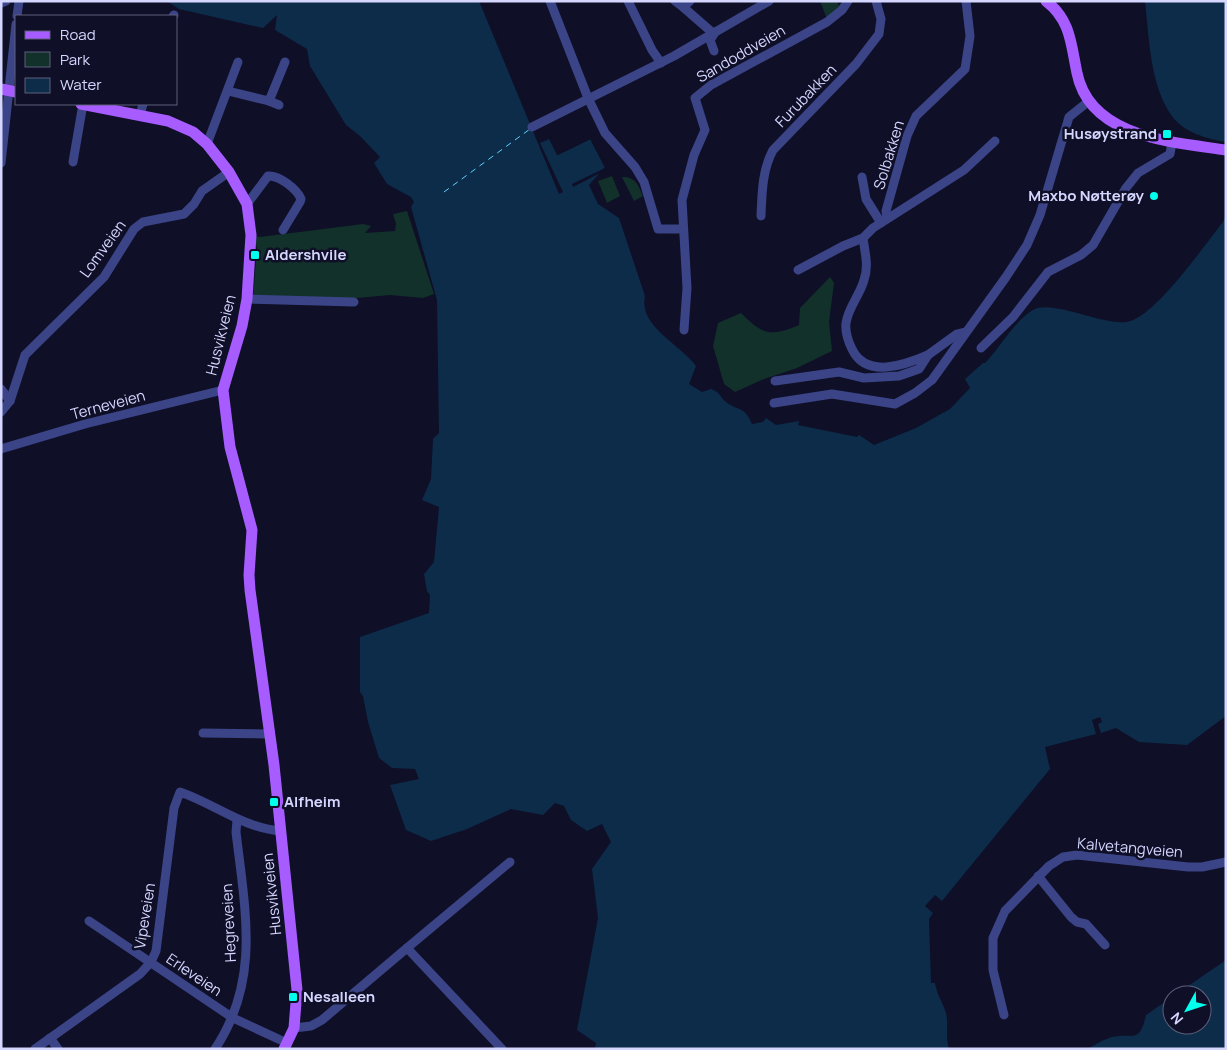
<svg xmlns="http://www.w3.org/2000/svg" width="1227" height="1050" font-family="Manrope,sans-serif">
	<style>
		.green { fill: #12312b }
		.water { fill: #0c2c49 }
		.pier { fill: #0f0f27 }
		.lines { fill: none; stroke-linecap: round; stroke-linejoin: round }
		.ferry { stroke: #63d1ff; stroke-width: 1; stroke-dasharray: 6 5; stroke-linecap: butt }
		.minor { stroke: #3a4486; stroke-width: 9 }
		.major { stroke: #a75cff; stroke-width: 11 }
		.poi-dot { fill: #01ffee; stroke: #0f0f27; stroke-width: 2 }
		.labels { text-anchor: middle; stroke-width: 5; stroke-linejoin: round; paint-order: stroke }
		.street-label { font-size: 15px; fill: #d5d7ff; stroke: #0f0f27 }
		.poi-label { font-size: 15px; font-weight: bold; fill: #d5d7ff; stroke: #0f0f27; text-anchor: start }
	</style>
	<rect width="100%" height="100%" fill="#0f0f27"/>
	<g class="green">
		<path d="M820,1h16l5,7 -14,11z"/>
		<path d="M612,176l8,20 -13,7 -9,-22z"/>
		<path d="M622,177c14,0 16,8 21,19l-9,5z"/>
		<path d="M407,211l27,83 -11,4 -33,-3 -44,4 -93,-2 4,-49 -3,-12 6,1 103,-13 8,2 -6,7 30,-2 1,-7 -3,-10z"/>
		<path d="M830,277l4,6 -5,39 3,29 -35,17 -33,11 -29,13 -11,-8 -11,-38 5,-23 23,-10c22,22 29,24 58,12l1,-17z"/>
	</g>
	<g class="water">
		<path d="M167,1h313l59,141 10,-4 9,17 33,-16 15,27 -17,19 9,19 21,14 26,78c-7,30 36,49 51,70l-7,18 13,8 9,-3c9,3 9,8 15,13 13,10 18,3 26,22l11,-2 3,-4 10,7 23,-4 -1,4 59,12 2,-2 15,10 42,-17 34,-19 20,-21 -5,-9 18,-16h2c14,-14 31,-44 48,-53 21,-12 78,21 100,10 28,-12 70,-73 90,-98l3,-8v502l-39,29 -48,-3 -23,-14 -15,5 -3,-9 4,-2 -2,-5 -8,3 4,14 -51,13 5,22 -108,132 -7,-6 -10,11 8,7 -4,6 2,64h4c2,12 8,20 11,30 3,12 -1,23 3,36h-354l1,-6 -19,-13 21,-112 -6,-49 19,-27 -9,-18 -15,7 -16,-11 -7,-14 -9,-3 -12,12 -32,-6 -44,20 -36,12 -25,-11 -16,-45 29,-6 -4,-10 -23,-1 -13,-10 -11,-36 -5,-26 -3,-4v-55l69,-24 1,-18 -3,-4 -3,-17 10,-12 5,-55 -17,-7 9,-21 2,-40 6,-6 -2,-133 -26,-93 3,-5 -3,-5 -24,-13 -13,-21 6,-6 -20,-21 -14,-11 -36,-59 -3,-17 -32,-19 2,-15 -14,13 -84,-19z"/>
		<path d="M1145,1h81v141c-19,-3 -43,-10 -54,-26 -22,-30 -23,-79 -27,-115z"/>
		<path d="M1226,960v89h-139c8,-4 17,-10 25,-12 22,-5 27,8 34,-22l26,-18v28h30v-30h-27z"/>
	</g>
	<path class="pier" d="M479,1h4l57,138 10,-4 9,17 33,-15 16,30 -4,4 -31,16 -1,-3 33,-16 -15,-29 -33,16 -8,-16 -9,4 23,49 -4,2z"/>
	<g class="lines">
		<path class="ferry" d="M444,192l86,-63"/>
		<g class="minor">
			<path d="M550,1l38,97 17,35 30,34 9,15 14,47h25"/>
			<path d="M628,1l24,49 9,13"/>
			<path d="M675,1l8,6 7,-6"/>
			<path d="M1,3l5,-2"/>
			<path d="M683,7l31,27 -4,6 4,11"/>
			<path d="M17,16l2,-15"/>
			<path d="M173,16l1,-1"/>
			<path d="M228,91l41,10 16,-39"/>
			<path d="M269,101l10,4"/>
			<path d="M140,115l3,-11"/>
			<path d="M532,127l142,-71 95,-55"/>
			<path d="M207,144l31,-82"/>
			<path d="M73,162l10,-58"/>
			<path d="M1,163l15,-139"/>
			<path d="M862,177l4,22 15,24"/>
			<path d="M247,204l21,-28c11,-1 29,13 33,23l-1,3 -17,28"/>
			<path d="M761,216c1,-22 1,-46 12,-66l83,-86 23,-30 2,-15 -5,-18"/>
			<path d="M887,218l-1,-7 21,-75 9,-20 49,-47 5,-33 -4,-35"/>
			<path d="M798,270l45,-24 20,-8"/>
			<path d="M247,299l107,3"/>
			<path d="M684,330l3,-42 -5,-88 12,-45 11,-25 -10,-32 16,-13 116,-63 15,-12 6,-9"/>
			<path d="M981,348l32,-31 35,-45 33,-17 12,-10 33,-57 12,-15 32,-19 2,-12"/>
			<path d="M928,355c-23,10 -62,24 -76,-6 -4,-8 -7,-17 -6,-26 2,-15 14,-28 18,-43 5,-14 1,-27 -1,-42l10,-10 91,-58 31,-29"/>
			<path d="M775,381l64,-9 25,6 35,-2 20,-7 9,-14 29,-21 8,-2"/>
			<path d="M1,389l9,12"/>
			<path d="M774,403l58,-9 63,10 20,-11 17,-13 74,-103 21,-32 13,-30 29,-98 20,-16"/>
			<path d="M1,412l9,-11 15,-46 79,-78 30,-48 9,-7 41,-8 10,-10 8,-13 27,-19"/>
			<path d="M1,449l84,-25 138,-34"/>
			<path d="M203,733l67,1"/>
			<path d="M1038,876l33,41 6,5 9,2 19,21"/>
			<path d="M89,921l144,97 54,25"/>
			<path d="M407,948l103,-86"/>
			<path d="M1004,1015l-11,-45v-32l12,-27 44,-45 14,-9 14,-2 111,12h14l24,-5"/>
			<path d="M294,1028l17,-2 11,-6 85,-72 95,101"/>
			<path d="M50,1038l8,11"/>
			<path d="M35,1049l105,-75 11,-12 5,-11 18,-143 6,-16c35,12 63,36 101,39"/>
			<path d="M215,1049c46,-69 30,-139 21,-217l1,-12"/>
		</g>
		<g class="major">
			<path d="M1046,1c25,19 25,44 31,72 13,65 96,69 149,77"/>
			<path d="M1,89l15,3"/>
			<path d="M81,104l87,17 25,11 14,12 22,28 18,32 4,31 -4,64 -5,27 -19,64 7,57 22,83 -3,45 1,15 24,175 23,225 -3,38 -10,21"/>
		</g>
	</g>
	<g class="poi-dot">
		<rect x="1162" y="129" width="10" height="10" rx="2.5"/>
		<circle cx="1154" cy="196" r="5"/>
		<rect x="250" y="250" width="10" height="10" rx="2.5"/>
		<rect x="269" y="797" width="10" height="10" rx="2.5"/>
		<rect x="288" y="992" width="10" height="10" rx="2.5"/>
	</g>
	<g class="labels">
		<g class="street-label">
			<text transform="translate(741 54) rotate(-30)" y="5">Sandoddveien</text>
			<text transform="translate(806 96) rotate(-46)" y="5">Furubakken</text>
			<text transform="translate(889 155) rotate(-73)" y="5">Solbakken</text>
			<text transform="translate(103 249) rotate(-54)" y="5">Lomveien</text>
			<text transform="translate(221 335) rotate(-76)" y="5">Husvikveien</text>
			<text transform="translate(108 405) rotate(-15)" y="5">Terneveien</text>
			<text transform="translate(1130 848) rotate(5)" y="5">Kalvetangveien</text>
			<text transform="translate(272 894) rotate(-96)" y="5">Husvikveien</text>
			<text transform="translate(145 916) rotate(-81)" y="5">Vipeveien</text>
			<text transform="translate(229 923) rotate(-93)" y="5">Hegreveien</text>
			<text transform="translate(194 975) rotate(34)" y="5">Erleveien</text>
		</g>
		<g class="poi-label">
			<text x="1157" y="139" text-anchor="end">Husøystrand</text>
			<text x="1144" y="201" text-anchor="end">Maxbo Nøtterøy</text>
			<text x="265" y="260">Aldershvile</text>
			<text x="284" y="807">Alfheim</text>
			<text x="303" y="1002">Nesalleen</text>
		</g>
	</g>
	<rect width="1227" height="1050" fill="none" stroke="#d5d7ff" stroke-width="5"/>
	<rect x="15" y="15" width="162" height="90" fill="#0f0f27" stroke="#5e5f7d"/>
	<rect x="25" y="31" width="25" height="8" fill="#a75cff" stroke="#5e5f7d"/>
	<text x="60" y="40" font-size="15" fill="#d5d7ff">Road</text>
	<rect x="25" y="52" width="25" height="15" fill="#12312b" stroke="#5e5f7d"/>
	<text x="60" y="65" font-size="15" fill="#d5d7ff">Park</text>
	<rect x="25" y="78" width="25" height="15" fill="#0c2c49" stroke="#5e5f7d"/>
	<text x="60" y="90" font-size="15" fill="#d5d7ff">Water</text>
	<g transform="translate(1187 1010) rotate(230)"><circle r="24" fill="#0f0f27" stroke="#5e5f7d"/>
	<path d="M0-4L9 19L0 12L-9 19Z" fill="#01ffee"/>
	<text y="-8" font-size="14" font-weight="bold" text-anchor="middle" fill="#d5d7ff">N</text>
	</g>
</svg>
